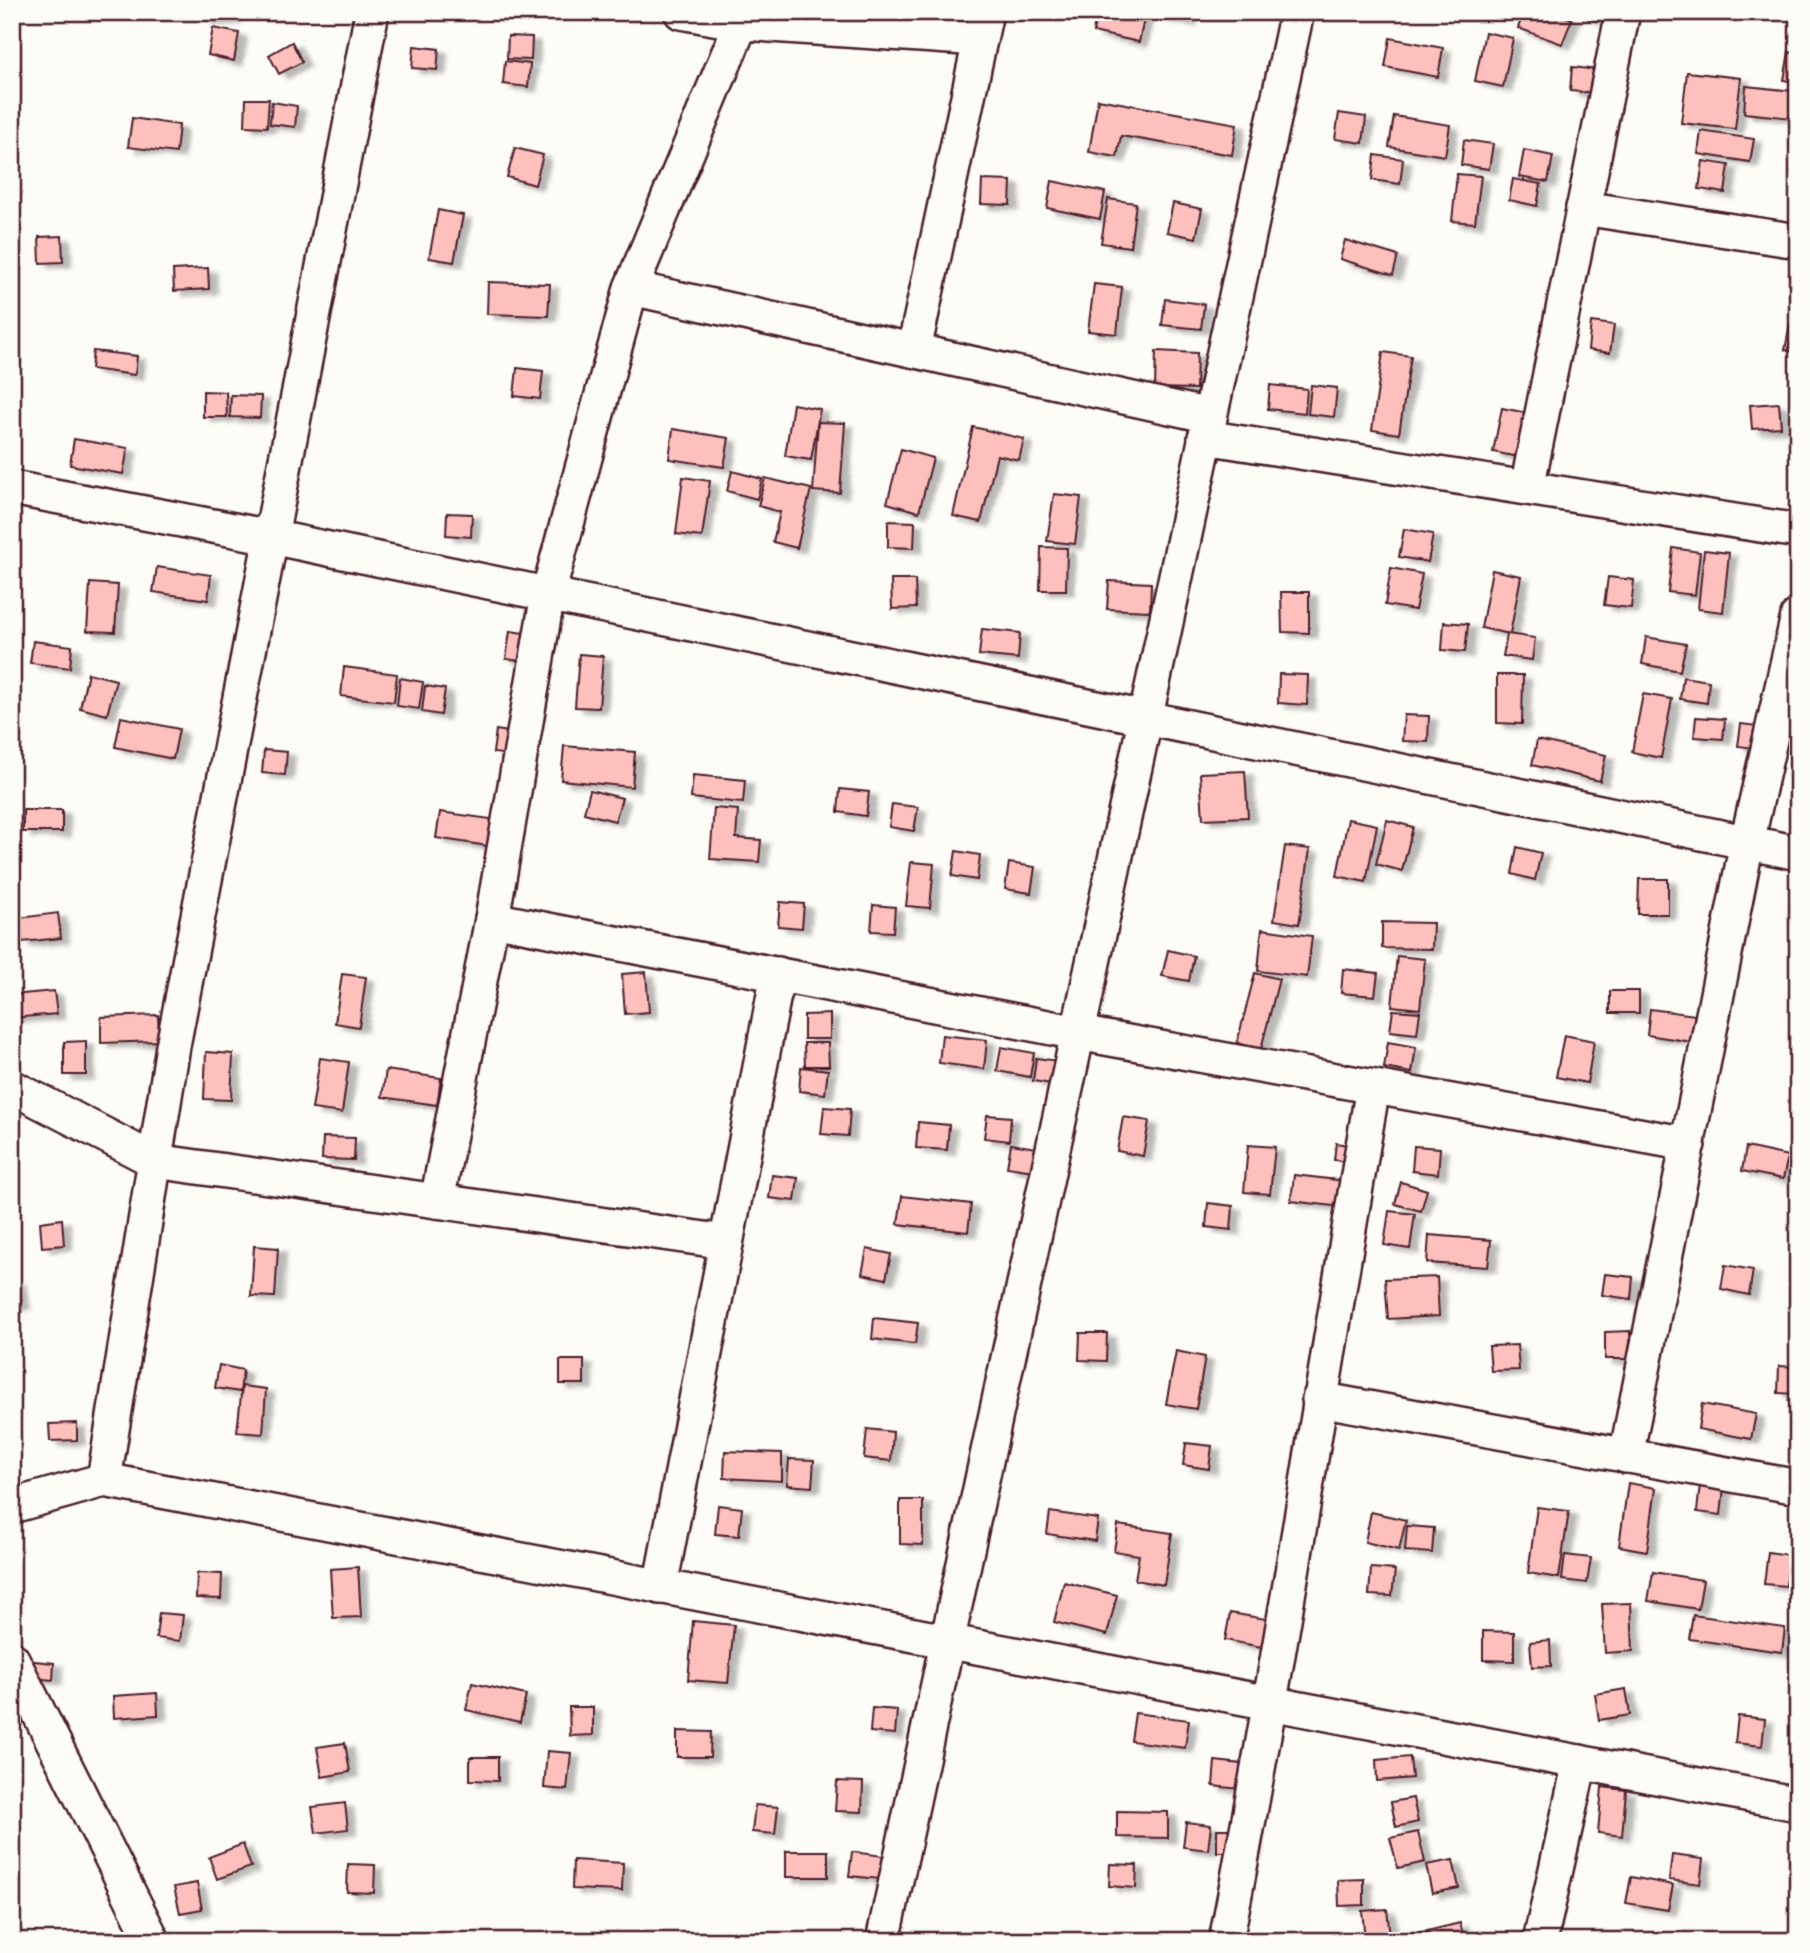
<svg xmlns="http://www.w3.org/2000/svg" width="1810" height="1953" font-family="'Playpen Sans',sans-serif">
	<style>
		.building { fill: #fdc0bd; stroke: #4a1f2b; stroke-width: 2; filter: url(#shadow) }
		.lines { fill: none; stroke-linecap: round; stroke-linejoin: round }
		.minor-casing { stroke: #4a1f2b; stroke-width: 38 }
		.minor { stroke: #fdfcf7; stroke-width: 33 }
	</style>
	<defs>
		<filter id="shadow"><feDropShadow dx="8" dy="4.5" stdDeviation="2" flood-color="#0004"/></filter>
	</defs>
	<rect width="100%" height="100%" fill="#fdfcf7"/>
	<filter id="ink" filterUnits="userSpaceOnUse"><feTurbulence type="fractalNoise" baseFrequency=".0143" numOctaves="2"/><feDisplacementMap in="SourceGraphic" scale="14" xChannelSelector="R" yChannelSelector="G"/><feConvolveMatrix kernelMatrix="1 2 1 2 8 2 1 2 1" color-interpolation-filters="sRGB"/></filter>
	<g filter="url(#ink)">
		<g class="building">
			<path d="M205,12h26v7l-26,1z"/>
			<path d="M941,12h28l-3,23 -28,-4z"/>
			<path d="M1097,12l48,3 -6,27 -46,-10z"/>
			<path d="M1158,12h31l-1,9 -30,-5z"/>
			<path d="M1524,12h29l19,7 -10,25 -44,-16z"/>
			<rect x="1588" y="12" width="27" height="7"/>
			<path d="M213,28l26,5 -5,28 -26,-6z"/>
			<path d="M1485,32l28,6 -10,49 -28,-6z"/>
			<path d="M508,36l24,1 -1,23 -24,-1z"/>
			<path d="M1390,38l53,10 -5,29 -53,-10z"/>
			<path d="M292,42l10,20 -23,12 -10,-19z"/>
			<path d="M414,46l25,3 -2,21 -25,-2z"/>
			<path d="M1789,52l9,2v29l-14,-3z"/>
			<path d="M505,61l25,3 -2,23 -25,-3z"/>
			<path d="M1572,67l25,3 -2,23 -25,-2z"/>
			<path d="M1687,72l54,6 -6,51 -54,-6z"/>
			<path d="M1746,86l48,5 -2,27 -48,-5z"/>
			<path d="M246,99h23l-2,28 -22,-1z"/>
			<path d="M1098,99l139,25 -5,31 -111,-19 -4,21 -28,-5z"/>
			<path d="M272,102l25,4 -2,21 -25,-3z"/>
			<path d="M1339,113l27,4 -3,26 -28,-4z"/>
			<path d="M1394,116l56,9 -5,31 -56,-9z"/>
			<path d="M132,118l47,7 -3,28 -48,-6z"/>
			<path d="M1701,131l53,8 -4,23 -52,-8z"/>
			<path d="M1464,140l29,4 -4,25 -28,-4z"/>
			<path d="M1797,144h1v29l-6,-1z"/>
			<path d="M515,148l28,7 -8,30 -28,-8z"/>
			<path d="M1524,150l29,6 -5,26 -29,-5z"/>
			<path d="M1375,155l28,4 -3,25 -28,-4z"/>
			<path d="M1703,161l26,4 -4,28 -26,-4z"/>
			<path d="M1457,174l24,2 -6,47 -23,-2z"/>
			<path d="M1513,179l28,5 -4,22 -28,-6z"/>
			<path d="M982,180l29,1 -1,24 -29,-1z"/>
			<path d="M1052,181l53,11 -5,27 -53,-11z"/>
			<path d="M1108,199l28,4 -6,44 -29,-4z"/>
			<path d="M1173,203l29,6 -6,29 -29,-6z"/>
			<path d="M438,210l25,5 -9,47 -25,-4z"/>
			<path d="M62,236l1,26 -23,1 -1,-26z"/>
			<path d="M1345,240l53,16 -5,19 -53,-16z"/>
			<path d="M208,268l1,21 -35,2 -1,-21z"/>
			<path d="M488,282l62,2 -2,32 -61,-2z"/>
			<path d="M1094,284l28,3 -5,47 -29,-3z"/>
			<path d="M1165,299l39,5 -3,25 -39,-4z"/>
			<path d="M1591,322l23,3 -4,28 -22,-3z"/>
			<path d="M1790,325l8,2v26l-13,-3z"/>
			<path d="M93,351l44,5 -2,19 -44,-6z"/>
			<path d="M1156,351l41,2 -1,36 -41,-1z"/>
			<path d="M1383,352l28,4 -12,78 -27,-4z"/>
			<path d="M517,368l26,3 -3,28 -26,-3z"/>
			<path d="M1270,385l37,4 -2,24 -37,-4z"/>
			<path d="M1311,385l26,3 -3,29 -26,-3z"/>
			<path d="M203,391l23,1 1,25h-24z"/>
			<path d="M231,395l30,1 -1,22 -30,-1z"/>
			<path d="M1779,403l2,24 -29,2 -2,-24z"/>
			<path d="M793,404l27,5 -9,51 -26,-4z"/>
			<path d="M1502,408l25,5 -8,44 -26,-5z"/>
			<path d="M818,422l27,1 -5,70 -27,-2z"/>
			<path d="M973,427l51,12 -5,21 -22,-5 -16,67 -28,-6z"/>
			<path d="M673,429l56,9 -5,29 -55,-8z"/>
			<path d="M74,439l54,9 -5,26 -53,-9z"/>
			<path d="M901,449l32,9 -14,54 -32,-9z"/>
			<path d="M732,471l30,8 -5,20 -30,-8z"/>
			<path d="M683,477l27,4 -8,56 -26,-3z"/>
			<path d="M765,478l46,11 -14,59 -24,-6 7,-30 -22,-6z"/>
			<path d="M1054,494l27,3 -6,47 -28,-3z"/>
			<path d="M447,513l25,1 -1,23 -25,-2z"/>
			<path d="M888,521l27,1 -1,26 -26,-1z"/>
			<path d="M1404,529l29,5 -5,28 -29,-5z"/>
			<path d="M1041,547l26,1 -1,42h-26z"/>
			<path d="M1673,548l27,4 -5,43 -27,-3z"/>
			<path d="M1704,550l25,3 -6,59 -25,-3z"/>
			<path d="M157,567l54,8 -3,25 -55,-8z"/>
			<path d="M1391,568l31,6 -7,36 -30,-5z"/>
			<path d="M1492,570l29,6 -11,58 -29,-6z"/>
			<path d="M1608,577l26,3 -3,28 -27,-3z"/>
			<path d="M891,580h24l1,28 -24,1z"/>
			<path d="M1109,581l42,2 -1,28 -43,-2z"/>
			<path d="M90,583l28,2 -3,47 -28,-1z"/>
			<path d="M1281,592h28v41l-27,-1z"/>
			<path d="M1444,622l24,2 -3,28 -23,-2z"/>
			<path d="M982,629l38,4 -2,26 -39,-4z"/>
			<path d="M510,631l29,4 -3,28 -30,-4z"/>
			<path d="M1507,634l28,4 -3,22 -29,-4z"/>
			<path d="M1646,637l40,7 -6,27 -38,-7z"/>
			<path d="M33,641l39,5 -2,22 -40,-5z"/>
			<path d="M579,654l24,2 -4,52 -24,-1z"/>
			<path d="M344,667l53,7 -3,28 -53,-6z"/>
			<path d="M88,673l28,7 -9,35 -27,-7z"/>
			<path d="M1279,674l29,1 -1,30 -29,-2z"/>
			<path d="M1497,675h26l-1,49 -25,-1z"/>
			<path d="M1683,677l26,4 -2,22 -27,-4z"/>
			<path d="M400,678l23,4 -4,27 -22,-3z"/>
			<path d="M425,686l20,3 -4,26 -19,-3z"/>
			<path d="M1643,694l29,5 -11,59 -29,-6z"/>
			<path d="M1404,715l25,1 -1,26 -26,-1z"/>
			<path d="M121,717l58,12 -6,30 -58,-12z"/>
			<path d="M1696,717l29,2 -2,20 -29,-2z"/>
			<path d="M1741,724l25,3 -4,22 -24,-3z"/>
			<path d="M496,730l25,4 -3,22 -25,-3z"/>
			<path d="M1537,740l69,15 -6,26 -68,-16z"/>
			<path d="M564,746l71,6 -3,35 -71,-7z"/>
			<path d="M264,750l23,2 -2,23 -23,-2z"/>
			<path d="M1245,771l3,46 -45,2 -3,-46z"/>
			<path d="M693,775l52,5 -2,23 -52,-5z"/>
			<path d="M840,789l29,3 -3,24 -28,-4z"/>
			<path d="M590,790l32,8 -7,23 -31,-8z"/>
			<path d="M892,804l26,3 -4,24 -25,-4z"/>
			<path d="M714,808l24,2 -2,28 25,2 -2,22 -49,-3z"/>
			<rect x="23" y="810" width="39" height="22"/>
			<path d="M440,812l65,9 -4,27 -65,-10z"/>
			<path d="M1348,819l29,6 -11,57 -29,-6z"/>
			<path d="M1387,820l26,7 -11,44 -26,-7z"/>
			<path d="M1285,846l25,3 -11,75 -25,-4z"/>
			<path d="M1517,847l24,6 -6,27 -23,-6z"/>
			<path d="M956,851l24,4 -3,25 -25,-4z"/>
			<path d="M911,862l23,2 -4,44 -24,-2z"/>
			<path d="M1009,863l26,4 -4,26 -26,-4z"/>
			<path d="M1639,879h29v35h-30z"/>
			<path d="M780,902l24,2 -2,24 -24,-2z"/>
			<path d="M873,905l22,2 -2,25 -22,-1z"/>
			<path d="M58,913l3,25 -39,4 -3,-24z"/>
			<path d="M1382,922l51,1 -1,26 -50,-1z"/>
			<path d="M1262,929l50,7 -5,41 -49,-6z"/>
			<path d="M1168,950l26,6 -5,25 -27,-5z"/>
			<path d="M1397,956l28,3 -5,50 -28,-3z"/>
			<path d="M1343,969l35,4 -3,23 -34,-3z"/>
			<path d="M646,972l3,40 -24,2 -3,-40z"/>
			<path d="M1255,973l24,6 -18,70 -24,-6z"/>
			<path d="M342,974l24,3 -7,50 -24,-4z"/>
			<path d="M54,991l3,23 -45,4v-23z"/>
			<rect x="1610" y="991" width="29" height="22"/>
			<path d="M1650,1009l53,7 -4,27 -52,-8z"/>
			<path d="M1393,1010l27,2 -3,22 -27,-3z"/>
			<path d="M830,1014v25h-26v-24z"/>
			<path d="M158,1015l1,26 -58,2v-26z"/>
			<path d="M942,1035l45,5 -3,29 -45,-6z"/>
			<path d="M1564,1035l30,6 -7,42 -31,-6z"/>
			<path d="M86,1041v34h-22v-33z"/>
			<path d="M1388,1042l28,5 -4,26 -28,-5z"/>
			<path d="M804,1043h24l1,23h-24z"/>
			<path d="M1001,1047l33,6 -4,24 -33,-6z"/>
			<path d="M206,1052l27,2 -2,46 -27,-1z"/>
			<path d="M320,1058l29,4 -7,51 -30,-4z"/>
			<path d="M1036,1058l30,4 -2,24 -31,-5z"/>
			<path d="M801,1067l27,3 -3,24 -26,-3z"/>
			<path d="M386,1070l55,8 -4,27 -55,-8z"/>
			<path d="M824,1107l26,2 -2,27 -27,-2z"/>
			<path d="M987,1115l24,2 -2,24 -25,-3z"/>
			<path d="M1123,1117l26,4 -6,35 -26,-5z"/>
			<path d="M918,1122l31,3 -2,25 -31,-2z"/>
			<path d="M323,1137l32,1 -1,22 -32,-1z"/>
			<path d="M1336,1143l30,5 -3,16 -29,-4z"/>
			<path d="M1011,1144l26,4 -3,23 -27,-4z"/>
			<path d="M1248,1145l27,2 -5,47 -26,-2z"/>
			<path d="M1414,1146l26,2 -2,26 -26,-3z"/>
			<path d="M1746,1147l42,9 -5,23 -41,-8z"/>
			<path d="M772,1175l26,3 -3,23 -26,-3z"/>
			<path d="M1294,1175l60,7 -3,26 -60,-7z"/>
			<path d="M1401,1182l26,8 -6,21 -26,-7z"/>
			<path d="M902,1196l69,8 -3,28 -70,-8z"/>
			<path d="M1208,1203l25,3 -2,24 -25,-3z"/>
			<path d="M1389,1211l26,3 -5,35 -26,-4z"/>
			<path d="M62,1219l2,26 -22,2 -2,-25z"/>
			<path d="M1429,1235l62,5 -3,27 -61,-4z"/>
			<path d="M254,1246l24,2 -3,49 -24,-1z"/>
			<path d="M867,1249l24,5 -5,25 -24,-5z"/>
			<path d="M1725,1265l28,5 -4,25 -28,-6z"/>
			<path d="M1605,1274l28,3 -2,22 -29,-4z"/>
			<path d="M1437,1277l2,39 -51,3 -3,-40z"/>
			<path d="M17,1280l5,24 -10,2v-25z"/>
			<path d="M874,1318l44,5 -3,21 -43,-5z"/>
			<path d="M1630,1331l1,28h-26v-27z"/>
			<path d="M1080,1333h27l-1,28 -27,-1z"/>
			<path d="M1517,1345l2,25 -28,1 -2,-25z"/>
			<path d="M1176,1351l29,6 -9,52 -30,-5z"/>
			<rect x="560" y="1360" width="24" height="24"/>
			<path d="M219,1365l24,5 -3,22 -25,-4z"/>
			<path d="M1779,1366l19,1v27l-20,-1z"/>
			<path d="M242,1386l24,3 -3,45 -26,-2z"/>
			<path d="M1702,1404l54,10 -5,25 -53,-10z"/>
			<path d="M77,1423v17l-27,1 -1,-17z"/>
			<path d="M867,1429l26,3 -2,29 -27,-3z"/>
			<path d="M1186,1443l26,3 -3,23 -26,-4z"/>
			<path d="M725,1451l57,2v28l-58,-3z"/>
			<path d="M789,1459l25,1 -2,27 -25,-2z"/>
			<path d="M1628,1483l28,5 -9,63 -28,-5z"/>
			<path d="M1700,1484l24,3 -3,28 -24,-3z"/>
			<path d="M900,1500h23v45l-23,-1z"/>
			<path d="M718,1505l24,3 -3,28 -24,-2z"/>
			<path d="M1537,1507l32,4 -10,67 -31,-5z"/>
			<path d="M1050,1512l48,7 -3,22 -48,-7z"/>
			<path d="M1371,1512l35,8 -7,30 -34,-8z"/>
			<path d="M1118,1525l54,8 -8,52 -29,-5 4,-25 -25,-4z"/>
			<path d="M1407,1526l27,2 -2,25 -27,-2z"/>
			<path d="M1768,1552l22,3 -4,31 -22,-2z"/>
			<path d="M1565,1555l26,3 -4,25 -25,-3z"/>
			<path d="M358,1567l3,50 -28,1 -3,-49z"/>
			<path d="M1371,1568l24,2 -3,26 -23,-1z"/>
			<path d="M1653,1572l50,8 -5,29 -50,-8z"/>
			<path d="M197,1573l25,1 -1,25 -25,-1z"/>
			<path d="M1064,1582l53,13 -10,40 -53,-13z"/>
			<path d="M1793,1601h5v26h-6z"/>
			<path d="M1631,1603l2,48 -28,2 -3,-49z"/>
			<path d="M159,1613l24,2 -3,26 -24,-3z"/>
			<path d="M1230,1613l42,7 -5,28 -42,-8z"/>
			<path d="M1693,1615l92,13 -3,24 -93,-13z"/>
			<path d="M693,1621l41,4 -6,58 -40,-3z"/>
			<path d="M1483,1631l31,1v29l-31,-1z"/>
			<path d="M1550,1640l1,26 -19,1 -2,-25z"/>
			<path d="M24,1660l30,3 -1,17 -31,-3z"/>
			<path d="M472,1683l54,12 -6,27 -54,-12z"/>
			<path d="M1626,1689l4,26 -31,5 -4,-26z"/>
			<path d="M157,1693l1,22 -44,3 -1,-22z"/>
			<path d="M569,1707h24v28l-23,1z"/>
			<path d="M872,1708l25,2 -2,24 -25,-2z"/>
			<path d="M1135,1713l54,7 -4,28 -54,-7z"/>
			<path d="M1738,1716l27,3 -3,27 -27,-3z"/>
			<path d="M677,1731l34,1 -1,25h-33z"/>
			<path d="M345,1743l5,29 -28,5 -5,-30z"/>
			<path d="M547,1751l24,2 -4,37 -23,-2z"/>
			<path d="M470,1757h28v24l-28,-1z"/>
			<path d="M1410,1757l2,21 -35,3 -1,-21z"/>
			<path d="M1215,1761l27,3 -2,25 -27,-3z"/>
			<path d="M837,1781l26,1 -1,30 -27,-1z"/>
			<path d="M1602,1787l24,3 -4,46 -24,-3z"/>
			<path d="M1413,1798l5,24 -22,5 -5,-25z"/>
			<path d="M345,1803l3,26 -32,4 -4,-26z"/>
			<path d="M755,1805l23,2 -3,27 -23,-2z"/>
			<path d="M1117,1811l51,1v26l-51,-1z"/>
			<path d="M1186,1822l25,3 -3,25 -25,-3z"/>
			<path d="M1217,1829h37l-1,23h-36z"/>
			<path d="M1418,1832l7,30 -27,6 -8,-30z"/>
			<path d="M243,1844l8,23 -34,12 -8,-22z"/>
			<rect x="786" y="1851" width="42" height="26"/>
			<path d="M852,1852l32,4 -3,23 -32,-3z"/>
			<path d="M1672,1855l31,4 -3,25 -31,-4z"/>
			<path d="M573,1860l50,3 -1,28 -50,-2z"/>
			<path d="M1453,1860l6,28 -27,5 -6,-28z"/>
			<path d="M348,1864l27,1 -1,28 -27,-1z"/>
			<path d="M1110,1864l27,1 -1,23 -27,-2z"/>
			<path d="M1631,1877l42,8 -5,25 -42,-7z"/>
			<path d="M1364,1879v26l-25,1 -1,-26z"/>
			<path d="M197,1883l5,26 -22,4 -6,-26z"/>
			<path d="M1387,1909l3,27 -25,2 -3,-27z"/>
			<path d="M1460,1923l5,18h-52l-2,-6z"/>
			<path d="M968,1936l26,4v1h-27z"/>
		</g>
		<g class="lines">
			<g class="minor-casing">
				<g id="minor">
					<path d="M681,12l60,11 239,16"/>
					<path d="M1583,208l215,33"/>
					<path d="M631,288l579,128"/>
					<path d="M914,350l72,-338"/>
					<path d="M1205,437l593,94"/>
					<path d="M12,488l259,49 1527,316"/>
					<path d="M1527,488l96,-476"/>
					<path d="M492,919l586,114 610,111"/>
					<path d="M12,1087l143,74 571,81"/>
					<path d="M437,1201l55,-282 56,-325 83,-306 110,-265"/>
					<path d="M1319,1399l479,88"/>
					<path d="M1626,1456l121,-614 51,-226"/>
					<path d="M104,1480l69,-434 199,-1034"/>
					<path d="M12,1506l92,-26 1694,324"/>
					<path d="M660,1587l118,-613"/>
					<path d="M12,1659l141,282"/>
					<path d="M883,1941l414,-1929"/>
					<path d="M1226,1941c55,-284 98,-569 147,-854"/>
					<path d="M1540,1941l40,-179"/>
				</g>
			</g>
			<use href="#minor" class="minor"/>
		</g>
	</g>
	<rect width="1810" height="1953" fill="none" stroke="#fdfcf7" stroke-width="42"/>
	<rect x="21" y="21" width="1768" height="1911" fill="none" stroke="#4a1f2b" stroke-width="2.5" filter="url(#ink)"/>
</svg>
